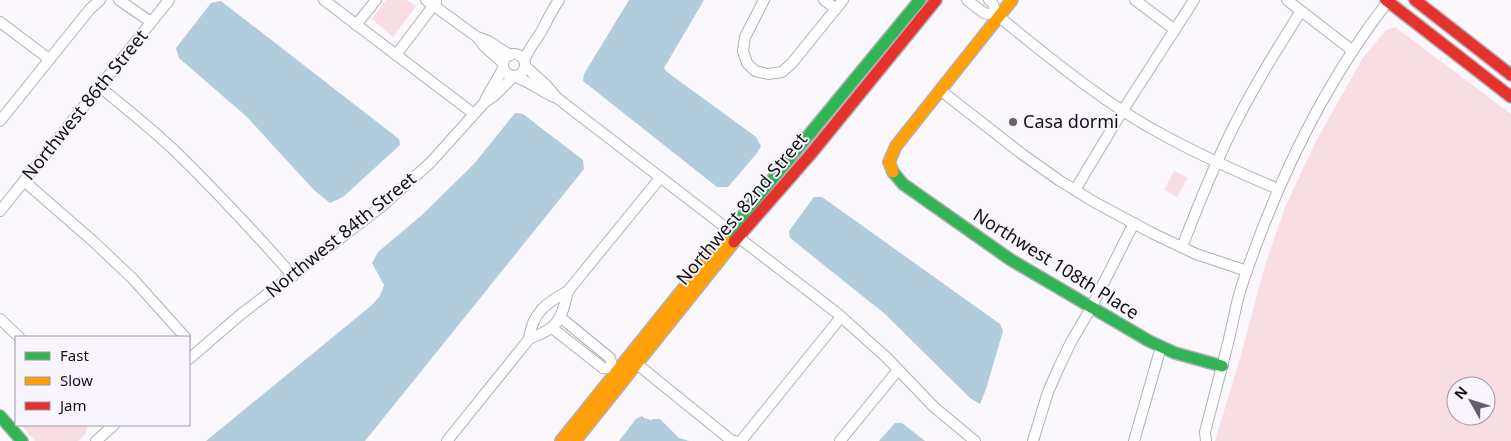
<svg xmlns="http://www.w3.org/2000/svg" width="1511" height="441" font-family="'Noto Sans',sans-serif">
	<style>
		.green { fill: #f8dee3; fill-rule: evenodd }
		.water { fill: #b0ccdd }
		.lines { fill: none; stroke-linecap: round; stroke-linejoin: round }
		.street-casing { stroke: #b3b1b6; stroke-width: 12 }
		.fast-casing { stroke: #b3b1b6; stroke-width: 14 }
		.slow-casing { stroke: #b3b1b6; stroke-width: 14 }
		.jam-casing { stroke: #b3b1b6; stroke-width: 14 }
		.street { stroke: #fefeff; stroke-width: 10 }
		.fast { stroke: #30b455; stroke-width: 11 }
		.slow { stroke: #ff9f0a; stroke-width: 11 }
		.jam { stroke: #e5322d; stroke-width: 11 }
		.poi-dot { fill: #636166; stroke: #f9f5ff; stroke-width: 2 }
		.labels { text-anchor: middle; stroke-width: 4; stroke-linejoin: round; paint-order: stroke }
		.street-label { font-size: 18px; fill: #121015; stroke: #f9f5ff }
		.poi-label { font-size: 18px; fill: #121015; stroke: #f9f5ff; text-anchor: start }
	</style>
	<rect width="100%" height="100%" fill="#faf7fd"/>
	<g class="green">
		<path d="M386,0h20l10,6 -23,31 -21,-18z"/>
		<path d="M1395,27l116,87v327h-296l26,-86 23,-86 20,-59 30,-65 48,-86 24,-29zM1456,386h30v30h-30z"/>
		<path d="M1174,171l14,7 -11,19 -13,-7z"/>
		<path d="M21,425h66c1,8 -3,11 -9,16h-43z"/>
	</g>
	<g class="water">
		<path d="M629,0h75l-40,68 3,4 89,65 5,9 -4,7 -29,34h-11l-134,-106 1,-7z"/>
		<path d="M221,1l178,138 1,6 -57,52 -13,6 -16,-13 -67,-73 -68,-59 -3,-10 35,-45z"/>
		<path d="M515,113l8,1 60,46 1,9 -219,272h-159l166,-136 8,-9 4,-11 -12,-22 6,-11 44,-37 52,-51z"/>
		<path d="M814,197h8l178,127 3,7 -17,58 -6,15 -10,-6 -85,-84 -95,-76 -1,-7z"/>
		<path d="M642,416l2,2 7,2 2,-1h7l19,19 10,3h-70l17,-22z"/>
		<path d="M895,423h7l23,18h-46z"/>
	</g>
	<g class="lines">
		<g class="street-casing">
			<g id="street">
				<path d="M119,0l32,22"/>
				<path d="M324,0l150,114"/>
				<path d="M426,0l51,37 11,4 22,14"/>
				<path d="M764,0l-19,37 -2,14 4,12 8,8 13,3 14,-2 10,-9 51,-63"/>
				<path d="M824,0l12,9"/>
				<path d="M967,0l17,13 14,3"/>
				<path d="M989,0l3,2 6,14c53,43 107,88 167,120 37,20 75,37 113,53"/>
				<path d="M1135,0l40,30"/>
				<path d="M1287,0l66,51"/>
				<path d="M0,22l49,37"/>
				<path d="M356,25l20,-25"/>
				<path d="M478,38l6,8 19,17"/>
				<circle cx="514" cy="65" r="11"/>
				<path d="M396,55l40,-53"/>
				<path d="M524,60c5,-11 11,-19 17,-28 6,-11 11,-22 18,-32"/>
				<path d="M526,67l20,18 11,13 280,215 50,45 47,49 41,34"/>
				<path d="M516,77c14,5 25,14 38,20"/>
				<path d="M100,87c25,21 51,41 75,64 41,40 80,82 118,125"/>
				<path d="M940,90l82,64 38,27 36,22 56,30 44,21 51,17"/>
				<path d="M485,101c5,-12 13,-21 18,-33"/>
				<path d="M0,121l90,-112 10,-9"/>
				<path d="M24,181l70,61 39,37 52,58"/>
				<path d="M1075,190l48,-80 71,-110"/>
				<path d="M0,211l169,-211"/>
				<path d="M1182,247c11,-28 22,-57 35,-85 23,-53 53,-102 84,-151"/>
				<path d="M560,317l50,41 3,11 8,6"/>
				<path d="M0,319l19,18"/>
				<path d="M552,328l51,40 10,1"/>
				<path d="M529,339c29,-11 32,-18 39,-48"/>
				<path d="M189,359l51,-44 141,-108 50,-45 54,-60 9,-6 19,-19"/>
				<path d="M637,364l95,77h3"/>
				<path d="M96,441l18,-16"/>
				<path d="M447,441l82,-102c3,-26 17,-36 39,-48l92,-113"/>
				<path d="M741,441l100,-124"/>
				<path d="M840,441l58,-71"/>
				<path d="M1033,441l15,-49 11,-25 12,-25 20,-34 43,-85"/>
				<path d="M1134,441l27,-94"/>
				<path d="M1206,441l-1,-9c7,-28 15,-57 22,-85 5,-19 8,-39 14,-59 34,-102 81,-202 148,-288"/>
			</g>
		</g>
		<g class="fast-casing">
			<g id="fast">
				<path d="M893,172l10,12 108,76 138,81 26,12 47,13"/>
				<path d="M724,238l196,-238"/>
				<path d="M0,416l22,25"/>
			</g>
		</g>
		<g class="slow-casing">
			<g id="slow">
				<path d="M893,172l-4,-10 7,-16 116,-146"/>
				<path d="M561,441l163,-203"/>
				<path d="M575,441l159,-199"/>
			</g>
		</g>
		<g class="jam-casing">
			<g id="jam">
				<path d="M1386,0l125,97"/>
				<path d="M1415,0l96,75"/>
				<path d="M734,242l76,-87 126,-155"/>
			</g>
		</g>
		<use href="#street" class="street"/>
		<use href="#fast" class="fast"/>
		<use href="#slow" class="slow"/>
		<use href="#jam" class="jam"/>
	</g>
	<circle class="poi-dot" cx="1013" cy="122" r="5"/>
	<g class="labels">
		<g class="street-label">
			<text transform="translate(85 105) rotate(-51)" y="6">Northwest 86th Street</text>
			<text transform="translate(742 209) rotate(-50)" y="6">Northwest 82nd Street</text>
			<text transform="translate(341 235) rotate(-39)" y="6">Northwest 84th Street</text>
			<text transform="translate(1056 264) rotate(32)" y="6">Northwest 108th Place</text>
		</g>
		<g class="poi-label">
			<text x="1023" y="128">Casa dormi</text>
		</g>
	</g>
	<rect x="15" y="336" width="175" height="90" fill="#f9f5ff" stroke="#9d99a1"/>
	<rect x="25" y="352" width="25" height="8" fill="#30b455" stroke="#9d99a1"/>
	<text x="60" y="361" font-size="15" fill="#121015">Fast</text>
	<rect x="25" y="377" width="25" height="8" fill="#ff9f0a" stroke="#9d99a1"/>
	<text x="60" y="386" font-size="15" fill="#121015">Slow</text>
	<rect x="25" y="402" width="25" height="8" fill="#e5322d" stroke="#9d99a1"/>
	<text x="60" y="411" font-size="15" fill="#121015">Jam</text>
	<g transform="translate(1471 401) rotate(309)"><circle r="24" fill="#f9f5ff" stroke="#9d99a1"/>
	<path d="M0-4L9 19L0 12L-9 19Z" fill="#636166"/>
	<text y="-8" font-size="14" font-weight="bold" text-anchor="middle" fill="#121015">N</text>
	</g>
</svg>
